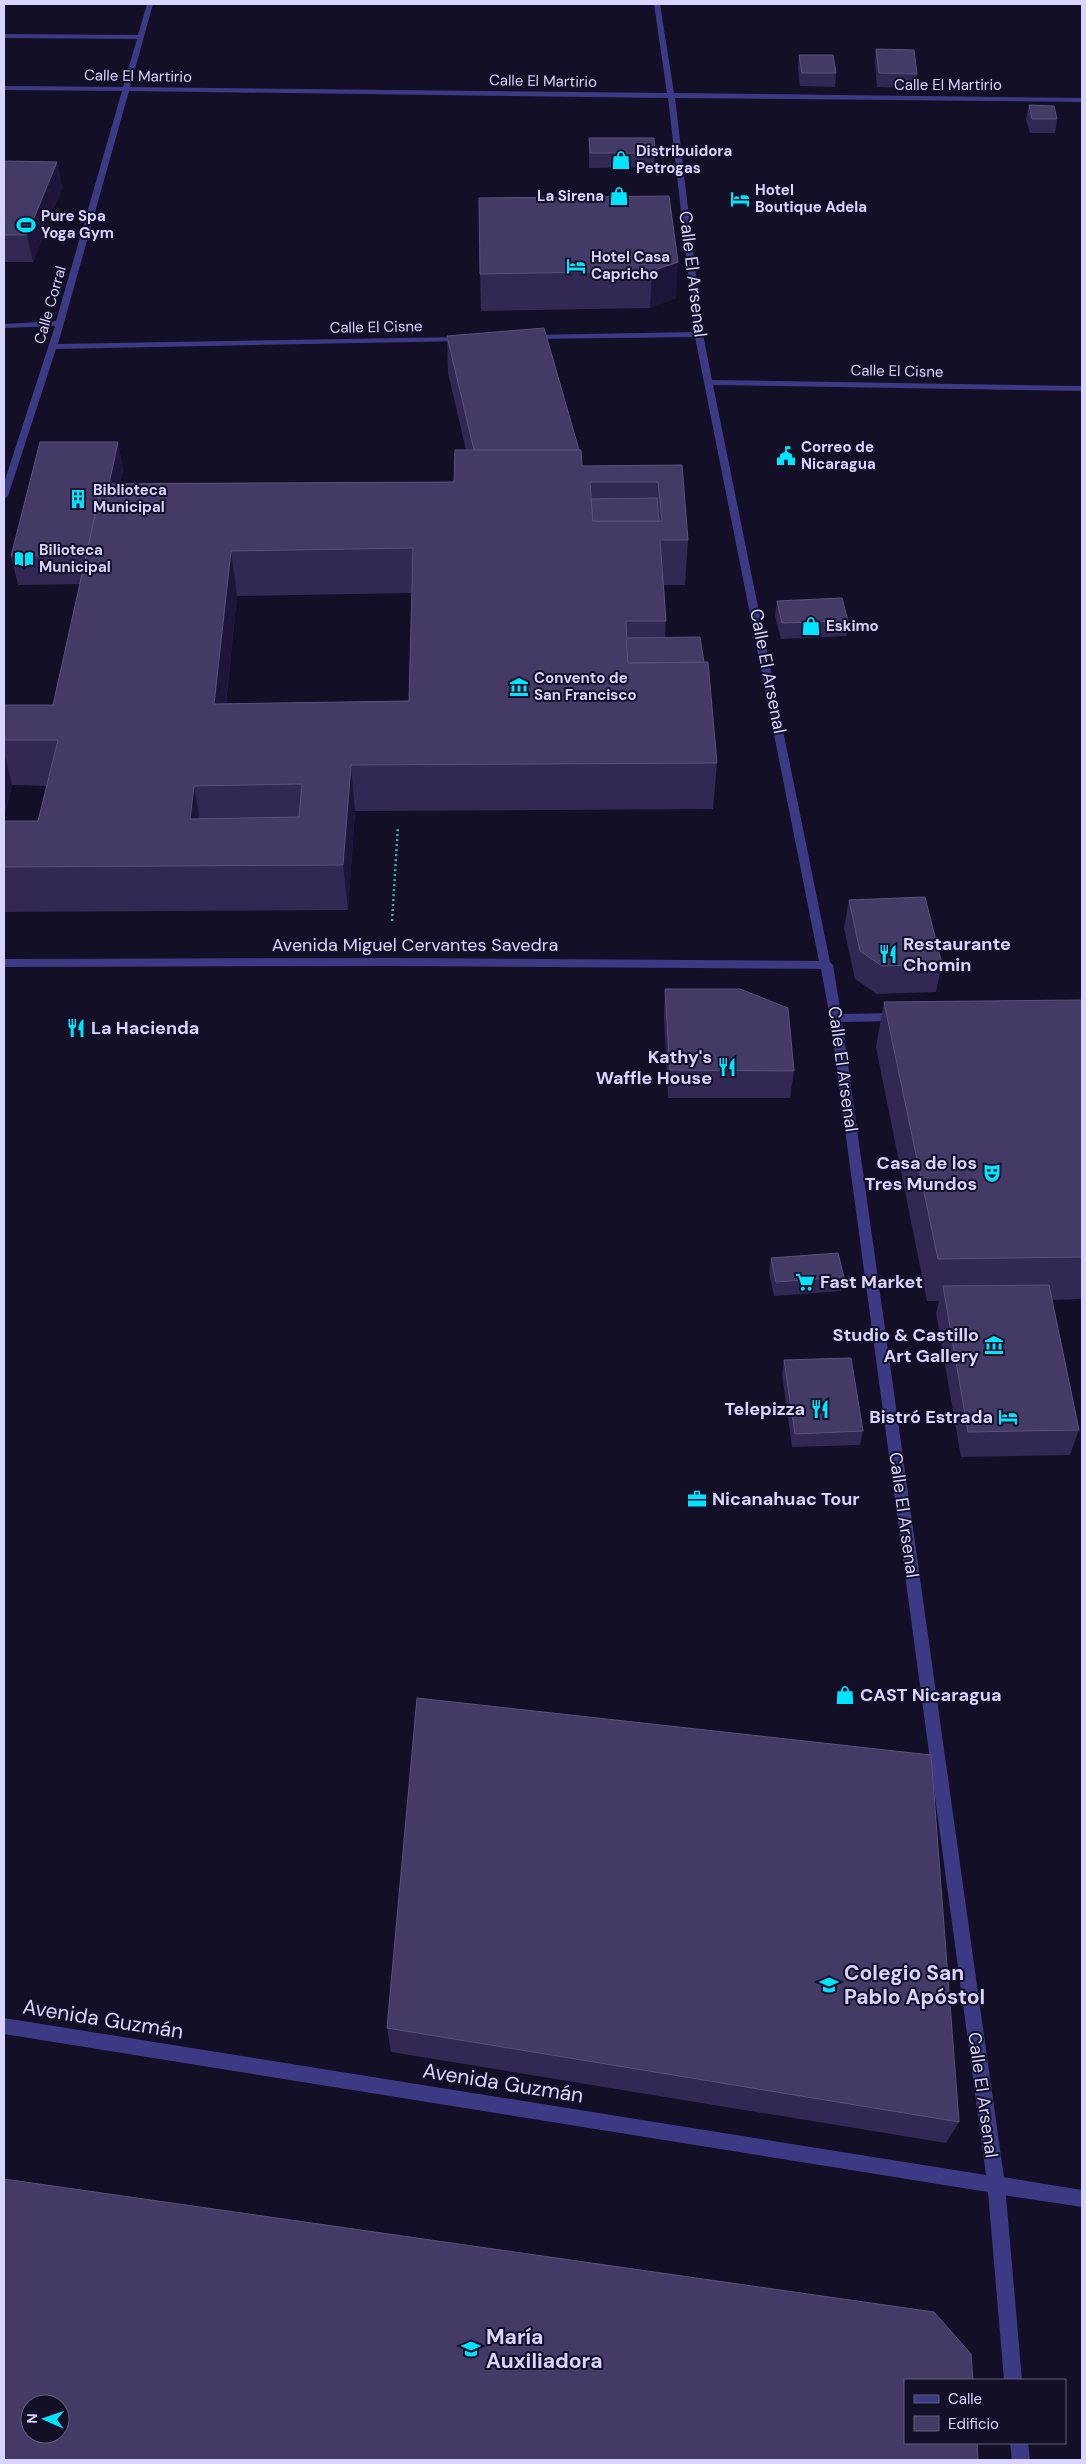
<svg xmlns="http://www.w3.org/2000/svg" width="1086" height="2464" font-family="'DM Sans',sans-serif">
	<style>
		.lines { fill: none; stroke-linecap: round; stroke-linejoin: round }
		.path { stroke: #2fb8b0; stroke-width: 2.5; stroke-dasharray: 2 3; stroke-linecap: butt }
		.pedestrian { fill: #3d3a85; fill-rule: evenodd }
		.minor { fill: #3d3a85; fill-rule: evenodd }
		.wall { fill: #312854; fill-rule: evenodd }
		.shaded-wall { fill: #1d163a }
		.building { fill: #433a66; stroke: #5a527e; fill-rule: evenodd }
		.labels { text-anchor: middle; stroke-width: 4; stroke-linejoin: round; paint-order: stroke }
		.far-street-label { font-size: 15px; fill: #d9d4ff; stroke: #130f26 }
		.far-poi-label { font-size: 15px; font-weight: bold; fill: #d9d4ff; stroke: #130f26; text-anchor: start }
		.street-label { font-size: 18px; fill: #d9d4ff; stroke: #130f26 }
		.poi-label { font-size: 18px; font-weight: bold; fill: #d9d4ff; stroke: #130f26; text-anchor: start }
		.near-poi-label { font-size: 21px; font-weight: bold; fill: #d9d4ff; stroke: #130f26; text-anchor: start }
		.near-street-label { font-size: 21px; fill: #d9d4ff; stroke: #130f26 }
	</style>
	<rect width="100%" height="100%" fill="#130f26"/>
	<g class="lines">
		<path class="path" d="M392,921l6,-95"/>
		<path class="pedestrian" d="M996,2176l86,14v17l-86,-13 -6,-3 -3,-6 3,-6z"/>
		<g class="minor">
			<path d="M147,4h6l-23,83 537,6 -13,-89h6l14,89 408,5v4l-407,-4 28,236 9,46 370,6v5l-369,-6 117,577 3,3 8,49 55,-1 6,4 -6,4 -54,1 163,1163 17,195h-18l-16,-188 -984,-158v-16l982,157 -156,-1157 -9,-49 -431,-3 -386,1v-8l386,-1 429,3 -124,-624 -165,2 -4,-2 4,-2 165,-3 -27,-234 -539,-7 -71,253 405,-7 4,2 -4,2 -407,8 -48,147 -4,3v-16l51,-157 -51,2v-4l52,-3 66,-230 -118,-1v-4l119,1 14,-48 -133,-1v-4l134,1z"/>
			<path d="M1010,2443h18l2,17h-18z"/>
		</g>
	</g>
	<g class="wall">
		<path d="M876,49l41,25 -2,14 -38,-1 -2,-24z"/>
		<path d="M799,55l37,18 -1,14 -35,-1 -2,-17z"/>
		<path d="M1029,105l28,14 -2,14h-25l-4,-14z"/>
		<path d="M589,138l66,15 -1,14 -65,1z"/>
		<path d="M4,161l53,1 5,26 -29,74h-29z"/>
		<path d="M669,196l7,102 -26,10 -169,3 -1,-37z"/>
		<path d="M447,336l135,130 100,-1 6,75 -3,45h-21l2,36 -1,17 52,125 -4,46 -358,2 -7,99 -344,2v-91h34l9,-35 -35,-1 -8,32v-112h49l27,-121 -62,1 -7,-29 107,-114 5,28 -3,13 334,-1 12,-32 -18,-77zM412,593l-3,108 -183,3 11,-108z"/>
		<path d="M777,601l71,20 -2,15 -65,3 -6,-23z"/>
		<path d="M849,900l93,64 -6,28 -59,2 -22,-15 -11,-51z"/>
		<path d="M665,989l129,82 -4,27h-122l-4,-81z"/>
		<path d="M1082,1000v299l-30,1 27,130 -9,25 -109,2 -25,-144 3,-12h-12l-51,-254 8,-45z"/>
		<path d="M771,1258l73,19 -3,14 -67,5 -5,-23z"/>
		<path d="M784,1360l79,71 -3,14 -68,2 -10,-73z"/>
		<path d="M387,2028l572,94 -13,21 -555,-91z"/>
	</g>
	<g class="shaded-wall">
		<path d="M57,162l5,26 -29,74 -6,-27z"/>
		<path d="M678,262l-2,36 -26,10 2,-37z"/>
		<path d="M118,442l5,28 -24,114 -5,-28z"/>
		<path d="M231,551l6,45 -16,153 -7,-45z"/>
		<path d="M4,752l8,33 -8,33z"/>
		<path d="M351,765l4,46 -7,99 -5,-45z"/>
		<path d="M194,786l8,46 -12,-13z"/>
	</g>
	<g class="building">
		<path d="M876,49l38,1 3,24 -38,-1z"/>
		<path d="M799,55h34l3,18h-34z"/>
		<path d="M1029,105l25,1 3,13h-25z"/>
		<path d="M589,138h65l1,15h-65z"/>
		<path d="M4,161l53,1 -30,73h-23z"/>
		<path d="M669,196l9,66 -26,9 -172,3 -1,-76z"/>
		<path d="M544,328l35,122h-105l-27,-114z"/>
		<path d="M40,442h78l-9,42h-7l-16,72h-75z"/>
		<path d="M455,450h126l1,16 100,-1 6,75h-28l6,81h-40l2,42 80,-1 9,101 -366,2 -8,100 -339,2v-46h34l20,-81h-54v-35h49l49,-221 352,-2zM590,482h68l4,39h-69zM413,548l-4,153 -195,3 17,-153zM302,784l-3,33 -109,2 4,-33z"/>
		<path d="M657,498l2,23h-66l-2,-22z"/>
		<path d="M842,598l6,23 -66,2 -5,-22z"/>
		<path d="M700,637l4,25 -76,1 -2,-25z"/>
		<path d="M925,897l17,67 -60,2 -22,-15 -11,-51z"/>
		<path d="M665,989h75l48,19 6,63 -124,-1z"/>
		<path d="M1082,1000v257l-144,2 -54,-257z"/>
		<path d="M838,1253l6,24 -68,5 -5,-24z"/>
		<path d="M1049,1285l30,145 -111,2 -25,-146z"/>
		<path d="M851,1358l12,73 -68,3 -11,-74z"/>
		<path d="M417,1698l514,57 28,367 -572,-94z"/>
		<path d="M4,2179l930,133 37,42 2,26h-68v63h72l1,17h-974zM30,2404h30v30h-30z"/>
	</g>
	<defs>
		<g id="shop-bare" transform="scale(1.5)"><path d="M-5-2.5h2.3a2.7 3.5 0 0 1 5.4 0H5L5.5 6h-11ZM-1.5-2.5h3a1.5 2.3 0 0 0-3 0Z" fill="#00e5ff" stroke="#130f26" stroke-width="2.5" paint-order="stroke"/></g>
		<g id="hotel-bare" transform="scale(1.5)"><path d="M-6-4.5h1.5V1H6V5H4.5V3h-9V5H-6ZM-4 0a1.8 1.8 0 1 1 3.6 0ZM.5 0V-2.5h3Q6-2.5 6 0Z" fill="#00e5ff" stroke="#130f26" stroke-width="2.5" paint-order="stroke"/></g>
		<g id="stadium-bare" transform="scale(1.5)"><path d="M0-5a6.5 5 0 1 0 0 10a6.5 5 0 1 0 0-10ZM-3.5-1.8h7v3.6h-7Z" fill="#00e5ff" stroke="#130f26" stroke-width="2.5" paint-order="stroke"/></g>
		<g id="civic-bare" transform="scale(1.5)"><path d="M-.6-6.5H3V-4.5H.6V-3L4-1V1h2V6H-6V1h2V-1L-.6-3ZM-1.2 2.5V6h2.4V2.5Z" fill="#00e5ff" stroke="#130f26" stroke-width="2.5" paint-order="stroke"/></g>
		<g id="building-bare" transform="scale(1.5)"><path d="M-4-6H4V6H1V3H-1V6H-4ZM-2.5-4.3h1.7v1.8h-1.7ZM.8-4.3h1.7v1.8H.8ZM-2.5-1h1.7V.8h-1.7ZM.8-1h1.7V.8H.8Z" fill="#00e5ff" stroke="#130f26" stroke-width="2.5" paint-order="stroke"/></g>
		<g id="library-bare" transform="scale(1.5)"><path d="M-6-4Q-3-5.5-.7-3.5V5Q-3 3-6 4ZM6-4Q3-5.5 .7-3.5V5Q3 3 6 4Z" fill="#00e5ff" stroke="#130f26" stroke-width="2.5" paint-order="stroke"/></g>
		<g id="museum-bare" transform="scale(1.5)"><path d="M0-6L6-3V-2H-6V-3ZM-5-1h2V3h-2ZM-1-1h2V3h-2ZM3-1h2V3H3ZM-6 4H6V6H-6Z" fill="#00e5ff" stroke="#130f26" stroke-width="2.5" paint-order="stroke"/></g>
		<g id="restaurant-bare" transform="scale(1.5)"><path d="M-5-6h1v4h1v-4h1v4h1v-4h1v5L-1.5 .5V6h-2V.5L-5-1ZM5-6V6H3V1.5H1.5Q1.5-4 5-6Z" fill="#00e5ff" stroke="#130f26" stroke-width="2.5" paint-order="stroke"/></g>
		<g id="theatre-bare" transform="scale(1.5)"><path d="M-5-5.5Q0-4 5-5.5V0Q5 5 0 6Q-5 5-5 0ZM-3.3-2.5H-1v1.5H-3.3ZM1-2.5H3.3v1.5H1ZM-2.8 1Q0 5.5 2.8 1Z" fill="#00e5ff" stroke="#130f26" stroke-width="2.5" paint-order="stroke"/></g>
		<g id="supermarket-bare" transform="scale(1.5)"><path d="M-6-5.5h2.5l.6 2H6L4.5 2H-2.5L-4.4-4H-6ZM-1.5 3.2a1.3 1.3 0 1 0 .1 0ZM3 3.2a1.3 1.3 0 1 0 .1 0Z" fill="#00e5ff" stroke="#130f26" stroke-width="2.5" paint-order="stroke"/></g>
		<g id="office-bare" transform="scale(1.5)"><path d="M-6-3h4V-5.5h4V-3h4V5H-6ZM-1-4.5V-3h2v-1.5ZM-6 0V1H6V0Z" fill="#00e5ff" stroke="#130f26" stroke-width="2.5" paint-order="stroke"/></g>
		<g id="university-bare" transform="scale(1.5)"><path d="M0-5L7-2L0 1L-7-2ZM-4 1L0 2.5L4 1V4Q0 6-4 4Z" fill="#00e5ff" stroke="#130f26" stroke-width="2.5" paint-order="stroke"/></g>
		<g id="school-bare" transform="scale(1.5)"><path d="M0-5L7-2L0 1L-7-2ZM-4 1L0 2.5L4 1V4Q0 6-4 4Z" fill="#00e5ff" stroke="#130f26" stroke-width="2.5" paint-order="stroke"/></g>
	</defs>
	<g fill-rule="evenodd">
		<use href="#shop-bare" x="621" y="160"/>
		<use href="#shop-bare" x="619" y="196"/>
		<use href="#hotel-bare" x="740" y="199"/>
		<use href="#stadium-bare" x="26" y="225"/>
		<use href="#hotel-bare" x="576" y="266"/>
		<use href="#civic-bare" x="786" y="456"/>
		<use href="#building-bare" x="78" y="499"/>
		<use href="#library-bare" x="24" y="559"/>
		<use href="#shop-bare" x="811" y="626"/>
		<use href="#museum-bare" x="519" y="687"/>
		<use href="#restaurant-bare" x="888" y="954"/>
		<use href="#restaurant-bare" x="76" y="1028"/>
		<use href="#restaurant-bare" x="727" y="1067"/>
		<use href="#theatre-bare" x="992" y="1173"/>
		<use href="#supermarket-bare" x="805" y="1282"/>
		<use href="#museum-bare" x="994" y="1345"/>
		<use href="#restaurant-bare" x="820" y="1409"/>
		<use href="#hotel-bare" x="1008" y="1417"/>
		<use href="#office-bare" x="697" y="1499"/>
		<use href="#shop-bare" x="845" y="1695"/>
		<use href="#university-bare" x="829" y="1985"/>
		<use href="#school-bare" x="471" y="2349"/>
	</g>
	<g class="labels">
		<g class="far-street-label">
			<text transform="translate(138 76) rotate(1)" y="5">Calle El Martirio</text>
			<text transform="translate(543 81) rotate(1)" y="5">Calle El Martirio</text>
			<text x="948" y="90">Calle El Martirio</text>
			<text transform="translate(50 305) rotate(-74)" y="5">Calle Corral</text>
			<text transform="translate(376 327) rotate(-1)" y="5">Calle El Cisne</text>
			<text transform="translate(897 371) rotate(1)" y="5">Calle El Cisne</text>
		</g>
		<g class="far-poi-label">
			<text x="636" y="156">Distribuidora<tspan x="636" dy="17">Petrogas</tspan></text>
			<text x="755" y="195">Hotel<tspan x="755" dy="17">Boutique Adela</tspan></text>
			<text x="604" y="201" text-anchor="end">La Sirena</text>
			<text x="41" y="221">Pure Spa<tspan x="41" dy="17">Yoga Gym</tspan></text>
			<text x="591" y="262">Hotel Casa<tspan x="591" dy="17">Capricho</tspan></text>
			<text x="801" y="452">Correo de<tspan x="801" dy="17">Nicaragua</tspan></text>
			<text x="93" y="495">Biblioteca<tspan x="93" dy="17">Municipal</tspan></text>
			<text x="39" y="555">Bilioteca<tspan x="39" dy="17">Municipal</tspan></text>
			<text x="826" y="631">Eskimo</text>
			<text x="534" y="683">Convento de<tspan x="534" dy="17">San Francisco</tspan></text>
		</g>
		<g class="street-label">
			<text transform="translate(693 274) rotate(83)" y="6">Calle El Arsenal</text>
			<text transform="translate(768 671) rotate(79)" y="6">Calle El Arsenal</text>
			<text x="415" y="951">Avenida Miguel Cervantes Savedra</text>
			<text transform="translate(843 1069) rotate(82)" y="6">Calle El Arsenal</text>
			<text transform="translate(904 1515) rotate(82)" y="6">Calle El Arsenal</text>
			<text transform="translate(983 2095) rotate(82)" y="6">Calle El Arsenal</text>
		</g>
		<g class="poi-label">
			<text x="903" y="950">Restaurante<tspan x="903" dy="21">Chomin</tspan></text>
			<text x="91" y="1034">La Hacienda</text>
			<text x="712" y="1063" text-anchor="end">Kathy's<tspan x="712" dy="21">Waffle House</tspan></text>
			<text x="977" y="1169" text-anchor="end">Casa de los<tspan x="977" dy="21">Tres Mundos</tspan></text>
			<text x="820" y="1288">Fast Market</text>
			<text x="979" y="1341" text-anchor="end">Studio &amp; Castillo<tspan x="979" dy="21">Art Gallery</tspan></text>
			<text x="805" y="1415" text-anchor="end">Telepizza</text>
			<text x="993" y="1423" text-anchor="end">Bistró Estrada</text>
			<text x="712" y="1505">Nicanahuac Tour</text>
			<text x="860" y="1701">CAST Nicaragua</text>
		</g>
		<g class="near-poi-label">
			<text x="844" y="1980">Colegio San<tspan x="844" dy="24">Pablo Apóstol</tspan></text>
			<text x="486" y="2344">María<tspan x="486" dy="24">Auxiliadora</tspan></text>
		</g>
		<g class="near-street-label">
			<text transform="translate(103 2019) rotate(9)" y="7">Avenida Guzmán</text>
			<text transform="translate(503 2083) rotate(9)" y="7">Avenida Guzmán</text>
		</g>
	</g>
	<rect width="1086" height="2464" fill="none" stroke="#d9d4ff" stroke-width="10"/>
	<rect x="904" y="2379" width="162" height="65" fill="#130f26" stroke="#625e7d"/>
	<rect x="914" y="2395" width="25" height="8" fill="#3d3a85" stroke="#625e7d"/>
	<text x="948" y="2404" font-size="15" fill="#d9d4ff">Calle</text>
	<rect x="914" y="2416" width="25" height="15" fill="#433a66" stroke="#625e7d"/>
	<text x="948" y="2429" font-size="15" fill="#d9d4ff">Edificio</text>
	<g transform="translate(45 2419) rotate(272)"><circle r="24" fill="#130f26" stroke="#625e7d"/>
	<path d="M0-4L9 19L0 12L-9 19Z" fill="#00e5ff"/>
	<text y="-8" font-size="14" font-weight="bold" text-anchor="middle" fill="#d9d4ff">N</text>
	</g>
</svg>
